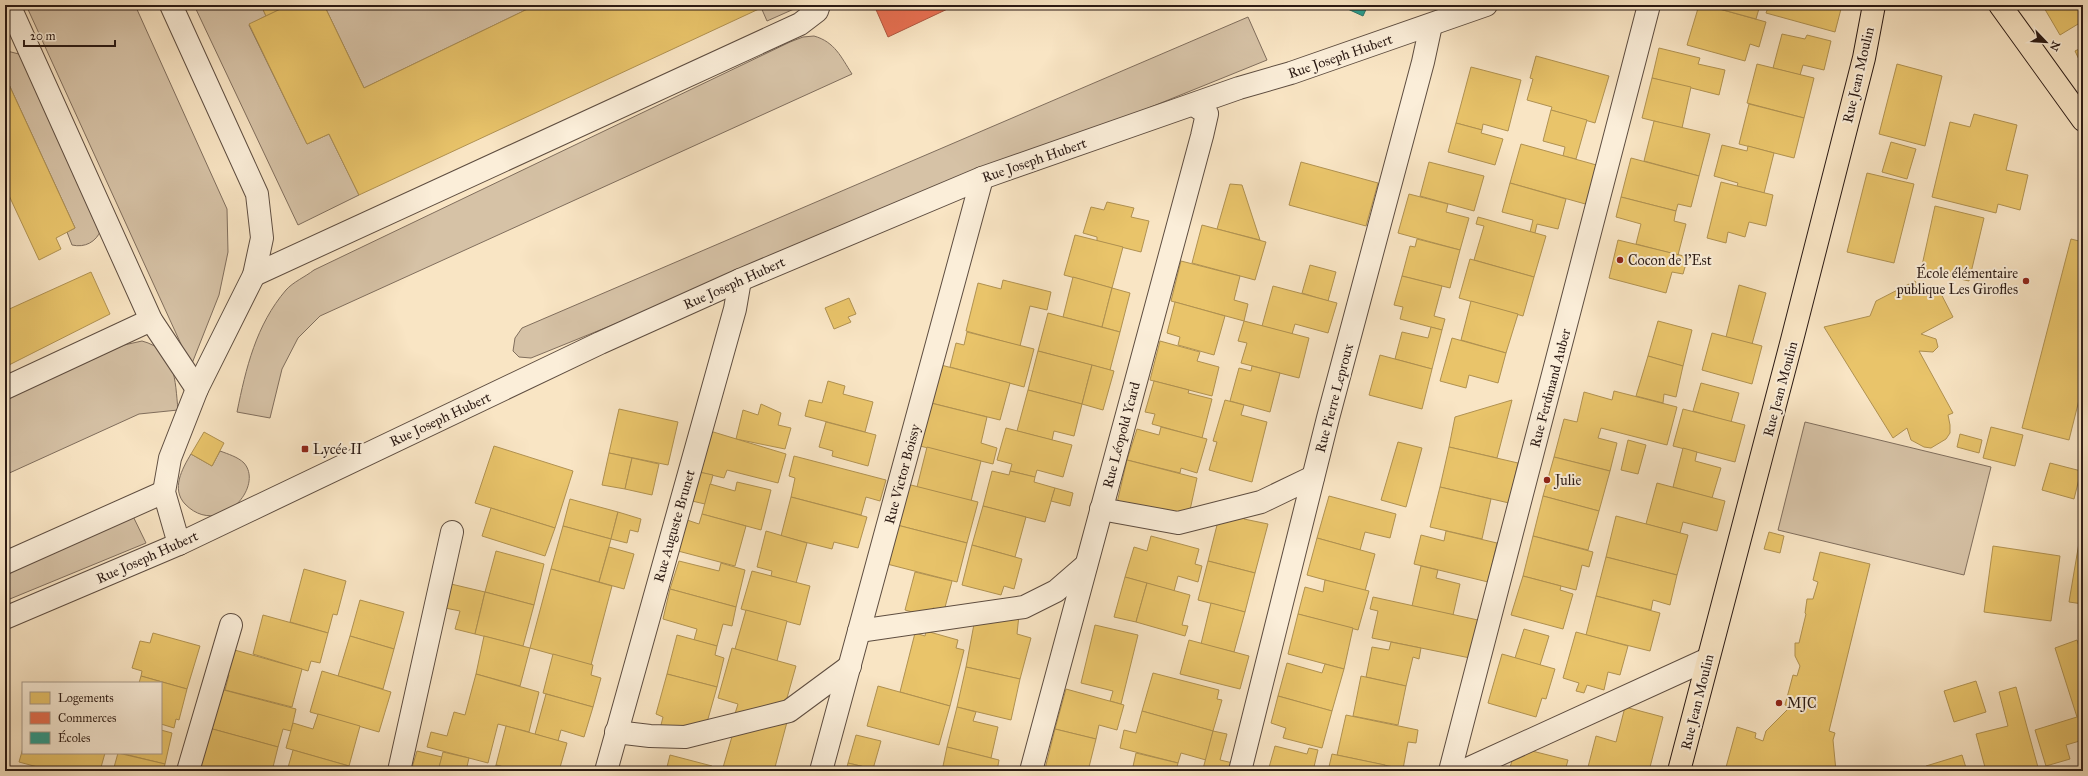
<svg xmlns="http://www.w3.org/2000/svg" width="2088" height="776" font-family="'IM FELL Great Primer',serif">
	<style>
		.green { fill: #d6c2a6; stroke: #806e5d }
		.homes { fill: #e9c46a; stroke: #b09150 }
		.shops { fill: #e76f51; stroke: #af563f }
		.schools { fill: #2a9d8f; stroke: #2a766a }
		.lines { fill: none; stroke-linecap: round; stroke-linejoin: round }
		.minor-casing { stroke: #5e4d40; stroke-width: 24 }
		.major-casing { stroke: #2b1a14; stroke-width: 24 }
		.minor { stroke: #fbeed9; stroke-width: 22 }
		.major { stroke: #f9e5c4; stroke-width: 22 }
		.poi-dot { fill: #8f2418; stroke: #fbeed9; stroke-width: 1.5 }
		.labels { text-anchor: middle; stroke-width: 4; stroke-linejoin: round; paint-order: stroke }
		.street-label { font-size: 14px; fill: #2b1a14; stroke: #fbeed9 }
		.poi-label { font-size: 14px; fill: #2b1a14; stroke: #fbeed9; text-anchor: start }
	</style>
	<rect width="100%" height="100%" fill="#f9e5c4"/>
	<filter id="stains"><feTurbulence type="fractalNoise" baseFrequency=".005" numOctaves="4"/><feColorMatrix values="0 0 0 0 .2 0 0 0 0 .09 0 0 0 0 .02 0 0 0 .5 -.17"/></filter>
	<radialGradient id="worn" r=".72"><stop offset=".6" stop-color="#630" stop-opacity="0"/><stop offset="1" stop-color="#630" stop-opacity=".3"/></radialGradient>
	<g class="green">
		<path d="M26,5h109l92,204 1,43 -9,43 -28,71z"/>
		<path d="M194,5h67l5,11 -17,9 58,119 22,-10 30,61 -61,30z"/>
		<path d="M324,5h212l-172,83z"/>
		<path d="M760,5h36l-2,4 -27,12z"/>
		<path d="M1248,17l19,43 -736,298 -12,-1 -6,-6 2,-13 7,-10z"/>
		<path d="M814,36c21,6 27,21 38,38l-532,242 -22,22 -16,31 -12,49 -33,-6c9,-44 19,-87 49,-122 7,-8 19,-13 28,-20l476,-228 13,-5z"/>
		<path d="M7,51l12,3 82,176c-5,12 -16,18 -29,15l-5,-13 8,-4 -70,-152v-24z"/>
		<path d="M142,341c34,9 33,39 36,69l-39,4 -134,61v-75l119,-55z"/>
		<path d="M1805,422l186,45 -27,108 -186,-45z"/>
		<path d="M220,451c8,3 18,6 24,12 21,24 -25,76 -59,41 -14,-15 -3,-35 6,-50l21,12z"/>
		<path d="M130,510l16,33 -141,58v-36z"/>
	</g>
	<g class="homes">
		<path d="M261,5h28l-23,11z"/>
		<path d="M289,5h35l40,83 172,-83h224l1,3 -402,187 -30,-61 -22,10 -58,-120z"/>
		<path d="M1699,5h6l61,17 -7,25 -9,-3 -5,17 -58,-16z"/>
		<path d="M1705,5h55l-4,14z"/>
		<path d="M1769,5h73l-7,27 -69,-19z"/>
		<path d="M2035,5h48v16l-23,14 -17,-29 -5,3z"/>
		<path d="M1782,34l23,5 2,-4 24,6 -7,29 -21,-5 -3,10 -27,-7z"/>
		<path d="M2083,47v21l-8,-17z"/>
		<path d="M1659,48l41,10 -2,6 27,6 -6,25 -67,-17z"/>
		<path d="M1536,56l73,20 -14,47 -44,-13 1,-3 -25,-7 6,-21 -3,-1z"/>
		<path d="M1757,64l57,14 -10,40 -57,-15z"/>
		<path d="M1897,64l45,12 -17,70 -46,-12z"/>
		<path d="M1471,67l50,13 -13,51 -25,-7 -1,6 -26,-7z"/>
		<path d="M5,76l70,152 -19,10 5,11 -22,11 -34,-73z"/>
		<path d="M1652,78l39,9 -9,41 -40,-10z"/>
		<path d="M1749,104l55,14 -10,40 -55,-14z"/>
		<path d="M1551,110l36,10 -11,39 -13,-3 2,-9 -22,-6z"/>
		<path d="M1974,114l43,11 -11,45 22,5 -8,35 -22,-6 -2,9 -64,-16 18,-75 20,5z"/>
		<path d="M1654,121l56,13 -11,42 -55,-15z"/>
		<path d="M1456,123l26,7 -1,3 22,6 -8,26 -47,-13z"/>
		<path d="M1891,142l25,7 -9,30 -25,-7z"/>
		<path d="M1521,144l79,22 -11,39 -79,-22z"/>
		<path d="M1722,145l25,6 1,-5 26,7 -10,40 -27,-7 1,-3 -24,-7z"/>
		<path d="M1631,158l68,18 -8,31 -13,-3 -2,7 -55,-14z"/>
		<path d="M1301,162l77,21 -12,43 -77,-21z"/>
		<path d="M1429,162l55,14 -10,35 -54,-15z"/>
		<path d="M1867,173l47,11 -20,79 -47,-11z"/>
		<path d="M1721,182l52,13 -7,31 -17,-4 -4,15 -17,-5 -2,11 -19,-5z"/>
		<path d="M1510,183l56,16 -8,30 -21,-5 -2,9 -5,-1 3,-12 -31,-8z"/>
		<path d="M1230,184l12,1 18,55 -43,-11z"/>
		<path d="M1409,194l39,10 -2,8 23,6 -9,32 -62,-17z"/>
		<path d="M1621,197l55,14 -2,10 12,3 -8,31 -42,-11 5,-20 -25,-7z"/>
		<path d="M1107,202l27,6 -3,9 18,4 -8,31 -44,-11v-4l-14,-4 8,-26 13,3z"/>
		<path d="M1935,206l49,12 -15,63 -48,-11z"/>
		<path d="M1478,217l68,19 -12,41 -60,-17 10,-34 -8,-2z"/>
		<path d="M1202,225l64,17 -11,38 -63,-17z"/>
		<path d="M1075,235l48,12 -11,41 -48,-13z"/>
		<path d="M1417,239l43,11 -10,38 -48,-12 8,-30 5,1z"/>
		<path d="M2071,239l12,3v142l-14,56 -47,-12z"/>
		<path d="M1618,240l70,17 -5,17 -11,-2 -6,21 -57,-15z"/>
		<path d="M1470,259l64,18 -11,39 -64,-18z"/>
		<path d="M1181,261l59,15 -6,24 14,4 -4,17 -73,-20z"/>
		<path d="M1310,265l26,7 -8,29 -26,-8z"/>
		<path d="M91,272l19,42 -105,53v-56z"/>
		<path d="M1402,276l40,10 -8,30 11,3 -3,11 -42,-11 3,-12 -9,-2z"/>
		<path d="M1073,277l39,11 -10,39 -39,-10z"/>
		<path d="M1003,280l48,12 -4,18 -17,-4 -10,40 -54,-15 12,-48 23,6z"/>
		<path d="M1915,281l3,5 20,2 15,29 -32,17 15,5 2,8 -5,5 -14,-1 34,62 -5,2 2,10v8l-4,6 -15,9 -7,-1 -13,-7 -4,-12 -14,10 -69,-111 46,-11 6,-15z"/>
		<path d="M1739,285l27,8 -14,51 -26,-7z"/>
		<path d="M1273,286l64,17 -9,30 -33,-9 -3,10 -30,-8z"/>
		<path d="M1112,288l18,5 -10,39 -18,-5z"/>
		<path d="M849,298l7,16 -8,3 3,5 -17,7 -9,-21z"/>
		<path d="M1471,301l47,13 -12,39 -45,-13z"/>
		<path d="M1175,302l50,14 -11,39 -36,-10 2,-8 -13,-4z"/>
		<path d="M1048,313l72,19 -10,38 -72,-19z"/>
		<path d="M1244,321l65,17 -10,40 -58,-15 6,-20 -9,-2z"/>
		<path d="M1658,321l34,9 -9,36 -35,-10z"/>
		<path d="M1431,327l11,3 -10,39 -37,-10 7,-27 26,6z"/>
		<path d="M967,332l67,17 -10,38 -74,-20 6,-24 8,2z"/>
		<path d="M1712,333l50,13 -10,38 -50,-14z"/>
		<path d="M1452,338l54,15 -8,30 -29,-8 -3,13 -26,-7z"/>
		<path d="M1160,341l40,11 -3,9 22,6 -7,29 -62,-16z"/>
		<path d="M1038,351l54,14 -10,39 -54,-14z"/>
		<path d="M1380,355l52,14 -10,40 -53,-14z"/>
		<path d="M1648,356l35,10 -7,31 -12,-3 -1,9 -27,-7z"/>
		<path d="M941,365l69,18 -10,37 -69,-17z"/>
		<path d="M1092,365l22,6 -11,39 -21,-6z"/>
		<path d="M1252,366l28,7 -10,39 -40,-11 9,-33 12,3z"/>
		<path d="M828,381l17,5 -2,8 30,8 -8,30 -60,-16 4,-16 13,3z"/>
		<path d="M1154,381l35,9 -1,3 24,6 -10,39 -50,-14 3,-10 -10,-2z"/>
		<path d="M1701,383l38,10 -8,29 -38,-11z"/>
		<path d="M1028,390l54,14 -8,32 -20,-5 -2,9 -35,-9z"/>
		<path d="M1614,391l63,16 -10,38 -66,-17 -3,10 19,5 -7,28 -56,-14 10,-38 13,3 7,-30 28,8z"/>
		<path d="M1225,400l19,5 -3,10 26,7 -15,60 -43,-12 8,-28 -4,-1z"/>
		<path d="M1512,400l-15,58 -48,-11 6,-30z"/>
		<path d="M931,403l56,14 -6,26 16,5 -4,16 -73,-18z"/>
		<path d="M761,404l20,9 -3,12 13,3 -6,21 -49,-10 7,-29 15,5z"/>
		<path d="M619,409l59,13 -10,43 -59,-12z"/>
		<path d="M1683,409l62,16 -10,37 -62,-16z"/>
		<path d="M826,422l50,13 -8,31 -36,-10 1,-5 -14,-4z"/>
		<path d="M1161,427l46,12 -10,34 -16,-5 -1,5 -53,-13 10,-31 22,6z"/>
		<path d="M1991,427l32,8 -8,31 -32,-8z"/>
		<path d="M1006,428l66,17 -9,32 -26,-7 -2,7 -25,-6 2,-7 -15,-4z"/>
		<path d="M710,431l76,23 -8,29 -51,-13 -3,8 -25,-6z"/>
		<path d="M204,432l20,11 -12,23 -21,-12z"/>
		<path d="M1960,434l22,6 -3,13 -22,-6z"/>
		<path d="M1628,440l18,5 -8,29 -17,-4z"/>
		<path d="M1398,442l24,6 -16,59 -25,-7z"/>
		<path d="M494,446l79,25 -18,57 -80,-25z"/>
		<path d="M927,447l54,14 -10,40 -54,-14z"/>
		<path d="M1449,447l69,16 -9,40 -69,-16z"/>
		<path d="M1683,448l14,4 -2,9 26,7 -9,30 -39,-11z"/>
		<path d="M609,453l23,5 -7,31 -23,-4z"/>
		<path d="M794,456l92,24 -6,21 -14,-4 -5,18 -70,-18 4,-19 -6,-2z"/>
		<path d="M1554,457l56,14 -11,40 -56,-15z"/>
		<path d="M632,458l27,6 -7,31 -27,-6z"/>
		<path d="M1127,460l70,18 -7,32 -21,6 -52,-13z"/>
		<path d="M2050,463l31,8 -7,28 -32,-9z"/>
		<path d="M992,471l17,4 1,-4 25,6 -1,5 21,6 -10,34 -62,-16z"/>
		<path d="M699,472l14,3 -8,29 -13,-3z"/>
		<path d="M737,482l34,8 -10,40 -59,-16 8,-30 25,7z"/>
		<path d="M1657,483l68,18 -8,30 -34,-9 -3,11 -34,-9z"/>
		<path d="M907,484l71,18 -11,41 -70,-18z"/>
		<path d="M1440,487l51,12 -9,40 -52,-12z"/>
		<path d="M1055,488l18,5 -3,13 -19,-5z"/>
		<path d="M1329,496l67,18 -6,24 -25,-6 -5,18 -43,-12z"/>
		<path d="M1543,496l56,15 -11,39 -55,-14z"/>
		<path d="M791,497l76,20 -9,31 -24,-6 -2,7 -51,-13z"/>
		<path d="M570,499l48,13 -7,27 -48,-13z"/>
		<path d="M983,506l43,11 -11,40 -43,-12z"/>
		<path d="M491,508l64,20 -10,28 -63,-20z"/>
		<path d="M618,512l23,7 -3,13 -8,-2 -3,13 -16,-4z"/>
		<path d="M702,514l44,12 -11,40 -57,-15 9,-31 12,4z"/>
		<path d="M1245,515l-1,4 24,5 -13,49 -47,-12 10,-40z"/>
		<path d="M1616,516l72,19 -11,40 -71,-18z"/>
		<path d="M2083,519v85l-14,-2z"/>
		<path d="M897,525l70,18 -10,39 -70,-18z"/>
		<path d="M563,526l48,13 -12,43 -48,-13z"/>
		<path d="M766,531l41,12 -11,40 -25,-7 1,-5 -15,-4z"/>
		<path d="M1446,531l51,12 -9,39 -74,-18 7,-29 23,6z"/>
		<path d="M1769,532l15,4 -4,17 -16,-4z"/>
		<path d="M1151,536l48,13 -4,15 7,2 -4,16 -20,-6 -4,15 -49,-14 9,-30 13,4z"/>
		<path d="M1533,536l60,16 -4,15 -7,-2 -6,25 -53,-14z"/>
		<path d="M1317,538l58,16 -10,37 -58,-16z"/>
		<path d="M972,545l50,14 -8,30 -10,-3 -3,9 -39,-10z"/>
		<path d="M1993,546l67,10 -9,65 -67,-9z"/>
		<path d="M609,547l25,7 -10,35 -25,-7z"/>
		<path d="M496,551l48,13 -10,41 -49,-13z"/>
		<path d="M1820,552l50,12 -41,167 6,2 -2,7 3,31h-111l12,-44 19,6 -1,5 8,3 3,-10 24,-24 -5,-2 8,-30 4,1 3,-10 -5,-10v-13h4l7,-29 -1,-1 2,-14h6l5,-17 -5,-2z"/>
		<path d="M1606,557l71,18 -7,30 -17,-5 -2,10 -55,-14z"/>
		<path d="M679,561l40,10 2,-8 24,7 -9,37 -66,-18z"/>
		<path d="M1208,561l47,12 -10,39 -47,-12z"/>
		<path d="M1421,566l17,4 -2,8 24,6 -7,31 -41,-9z"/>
		<path d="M304,569l42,12 -9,34 -4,-1 -5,19 -38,-11z"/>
		<path d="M551,569l61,17 -21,79 -61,-17z"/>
		<path d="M752,571l58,15 -10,39 -59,-16z"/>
		<path d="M915,572l37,9 -8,30 -11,-3 -3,9 -25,-7z"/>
		<path d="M1523,576l38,10 -1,4 13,4 -10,35 -52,-14z"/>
		<path d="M1125,577l22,6 -11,39 -22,-5z"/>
		<path d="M1325,580l44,11 -11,39 -60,-16 7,-27 18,5z"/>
		<path d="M1147,583l43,12 -8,30 6,1 -3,10 -49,-14z"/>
		<path d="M451,584l34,8 -10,42 -20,-5 5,-18 -15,-3z"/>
		<path d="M670,589l66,18 -4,19 -9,-2 -6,22 -23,-6 3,-11 -34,-10z"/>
		<path d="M485,592l49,13 -11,41 -48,-12z"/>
		<path d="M1596,596l64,17 -10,38 -64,-16z"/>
		<path d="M1373,597l105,23 -8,38 -98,-20 6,-27 -8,-2z"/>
		<path d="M360,600l44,12 -10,37 -44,-13z"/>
		<path d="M1211,603l34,9 -11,40 -33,-8z"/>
		<path d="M746,610l41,11 -10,40 -42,-12z"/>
		<path d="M1298,614l55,14 -9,41 -56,-15z"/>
		<path d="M263,615l65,18 -8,30 -9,-2 -3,10 -55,-17z"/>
		<path d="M1019,615l-2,19 14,4 -11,41 -54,-12 8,-43z"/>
		<path d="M1095,625l43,10 -17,69 -11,-3 3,-10 -32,-8z"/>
		<path d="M1524,629l25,7 -9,29 -25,-7z"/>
		<path d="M926,631l32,9 -2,8 8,2 -14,56 -50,-14 15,-59 10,3z"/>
		<path d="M1576,632l52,14 -8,29 -12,-3 -4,18 -17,-5 -3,8 -8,-2 3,-8 -16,-5z"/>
		<path d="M153,633l47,13 -13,43 -46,-13 1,-5 -10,-3 8,-27 10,2z"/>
		<path d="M677,635l40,11 -2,9 9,3 -7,29 -50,-13z"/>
		<path d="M350,636l44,13 -11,40 -45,-13z"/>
		<path d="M484,636l46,12 -10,38 -44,-12z"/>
		<path d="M1189,640l60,16 -9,33 -60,-15z"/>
		<path d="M2077,640l6,19v81l-17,5 4,14 -24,7 -11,-36 42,-13 -22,-69z"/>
		<path d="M1391,642l30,6 -2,11 -6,-2 -7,29 -40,-9 6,-30 17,3z"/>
		<path d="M732,648l64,18 -11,39 -51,12 4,-13 -20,-6z"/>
		<path d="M231,649l71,20 -10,38 -67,-17 4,-15 -5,-2z"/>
		<path d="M553,654l40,11 -2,10 10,3 -8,29 -50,-14z"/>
		<path d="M1502,654l53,15 -9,30 -4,-1 -6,19 -48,-14z"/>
		<path d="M1287,663l35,10 3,-9 19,5 -12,42 -54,-15z"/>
		<path d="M966,667l54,12 -9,41 -54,-13z"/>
		<path d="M322,671l69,21 -12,40 -69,-20z"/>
		<path d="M1153,673l66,17 -2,9 5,1 -9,31 -71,-20z"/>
		<path d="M476,674l63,18 -10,40 -31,-8 -10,39 -61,-16 4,-15 16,4 7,-24 11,3z"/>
		<path d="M667,674l50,13 -11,39 -46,3 3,-12 -7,-3z"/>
		<path d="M141,676l46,13 -8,31 -3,-1 -2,9 -13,-4v-41h-22z"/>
		<path d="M1361,676l45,10 -8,39 -45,-9z"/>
		<path d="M1976,681l10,31 -32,10 -10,-31z"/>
		<path d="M878,686l72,20 -11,39 -72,-19z"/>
		<path d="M2016,687l23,84h-53l-10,-37 32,-8 -9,-34z"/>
		<path d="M220,689l76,20 -5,22 -8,-2 -5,18 -69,-19z"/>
		<path d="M1066,689l58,16 -7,25 -18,-5 -3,14 -41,-10z"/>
		<path d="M546,694l47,13 -9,30 -23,-7 -3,11 -23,-7z"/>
		<path d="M1278,696l54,15 -10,37 -39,-10 3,-10 -15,-5z"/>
		<path d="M957,707l19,5 -3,9 25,6 -7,31 -44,-11z"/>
		<path d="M1625,707l38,10 -14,54h-62l9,-35 20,6z"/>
		<path d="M1142,711l71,20 -7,29 -25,-7 -3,10 -58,-15 4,-18 12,3z"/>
		<path d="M318,714l42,12 -11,40 -63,-18 7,-25 20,6z"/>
		<path d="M1346,715l72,15 -2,13 -8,-1 -5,27 -66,-14z"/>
		<path d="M787,722l-13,49h-52l11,-38z"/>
		<path d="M506,726l61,17 -8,28h-40l-23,-6z"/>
		<path d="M209,728l69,19 -6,24h-60l-13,-3z"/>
		<path d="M1055,729l41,10 -8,32h2h-37l-8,-2z"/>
		<path d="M161,730l11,3 -7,31 -45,-11h41z"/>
		<path d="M1213,731l14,3 -7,26 13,3 -2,8 -28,-2z"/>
		<path d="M856,735l25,6 -8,28 -25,-6z"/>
		<path d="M1275,746l32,8 2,-6 9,2 -5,21h-45z"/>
		<path d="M947,747l52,13 -2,11h-55z"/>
		<path d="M1516,747l52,13 -3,11h-56z"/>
		<path d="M23,748v5h82l-5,18h-55v-2l-26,-7z"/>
		<path d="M293,750l56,16 -2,5h-60z"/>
		<path d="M417,751l25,6 -4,14h-27z"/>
		<path d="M443,752l26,6 -3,13h-28z"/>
		<path d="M118,753l47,11 -2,7h-50z"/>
		<path d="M1136,753l42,10 -2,8h-44z"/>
		<path d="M1332,754l53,11 -1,6h-56z"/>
		<path d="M670,755l42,11 -2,5h-44z"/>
		<path d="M1962,755l5,16h-39l-2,-5z"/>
		<path d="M848,763l25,6v2h-27z"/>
		<path d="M496,765l23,6h-25z"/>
	</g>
	<path class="shops" d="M874,5h82l-68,32z"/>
	<path class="schools" d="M1339,5h29l-5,11z"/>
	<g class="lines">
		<g class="minor-casing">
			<g id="minor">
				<path d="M9,5l142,315 46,69"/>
				<path d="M171,5l86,189 5,44 -8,37 -57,114 -27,69 -6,34 15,52"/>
				<path d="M254,275l546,-251 17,-13 2,-6"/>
				<path d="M5,388l146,-68"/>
				<path d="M1101,509l77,14 83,-21 52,-25"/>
				<path d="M5,563l159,-71"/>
				<path d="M5,618l174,-74 421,-201 140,-63 242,-102 257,-90 52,-15 195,-68"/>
				<path d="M859,631l165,-24 32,-16 30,-26"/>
				<path d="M616,732l34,4 35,1 104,-26 61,-45"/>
				<path d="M188,771l43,-146"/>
				<path d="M399,771l53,-239"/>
				<path d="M606,771l129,-462 5,-29"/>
				<path d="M821,771l161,-593"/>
				<path d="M1031,771l171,-635 5,-22 -13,-9"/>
				<path d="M1240,771l88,-353 95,-356 8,-37"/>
				<path d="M1450,771l199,-766"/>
				<path d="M1463,771l245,-112"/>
			</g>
		</g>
		<g class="major-casing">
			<g id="major">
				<path d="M2000,5l83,115"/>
				<path d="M1679,771l113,-431 72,-282 10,-53"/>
			</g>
		</g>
		<use href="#minor" class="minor"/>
		<use href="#major" class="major"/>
	</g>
	<g class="poi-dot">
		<circle cx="1620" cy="260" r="4"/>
		<circle cx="2026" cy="281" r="4"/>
		<rect x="301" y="445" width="8" height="8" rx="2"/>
		<circle cx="1547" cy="480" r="4"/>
		<circle cx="1779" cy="703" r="4"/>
	</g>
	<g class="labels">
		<g class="street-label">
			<text transform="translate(1340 56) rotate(-19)" y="5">Rue Joseph Hubert</text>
			<text transform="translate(1858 75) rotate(-77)" y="5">Rue Jean Moulin</text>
			<text transform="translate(1034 160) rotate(-19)" y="5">Rue Joseph Hubert</text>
			<text transform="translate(734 283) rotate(-24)" y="5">Rue Joseph Hubert</text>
			<text transform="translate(1550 388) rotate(-75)" y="5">Rue Ferdinand Auber</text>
			<text transform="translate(1780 389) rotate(-75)" y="5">Rue Jean Moulin</text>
			<text transform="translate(1334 398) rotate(-75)" y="5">Rue Pierre Leproux</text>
			<text transform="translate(440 419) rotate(-25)" y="5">Rue Joseph Hubert</text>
			<text transform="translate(1121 435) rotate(-75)" y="5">Rue Léopold Ycard</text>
			<text transform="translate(902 474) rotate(-75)" y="5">Rue Victor Boissy</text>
			<text transform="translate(674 526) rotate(-74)" y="5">Rue Auguste Brunet</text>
			<text transform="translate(147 557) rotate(-24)" y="5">Rue Joseph Hubert</text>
			<text transform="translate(1697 702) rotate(-76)" y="5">Rue Jean Moulin</text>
		</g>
		<g class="poi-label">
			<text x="1628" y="265">Cocon de l’Est</text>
			<text x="2018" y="278" text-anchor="end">École élémentaire<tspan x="2018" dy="16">publique Les Girofles</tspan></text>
			<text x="313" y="454">Lycée II</text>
			<text x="1555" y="485">Julie</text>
			<text x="1787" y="708">MJC</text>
		</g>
	</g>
	<rect width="2088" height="776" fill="none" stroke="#f9e5c4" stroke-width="20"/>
	<rect x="6" y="6" width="2076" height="764" fill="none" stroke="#2b1a14" stroke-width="2"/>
	<rect x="10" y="10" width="2068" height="756" fill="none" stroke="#2b1a14"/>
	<rect x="22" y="682" width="140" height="72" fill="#fbeed9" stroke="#a8998a"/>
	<rect x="30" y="692" width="20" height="12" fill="#e9c46a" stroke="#a8998a"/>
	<text x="58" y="702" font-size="12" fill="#2b1a14">Logements</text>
	<rect x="30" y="712" width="20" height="12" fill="#e76f51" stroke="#a8998a"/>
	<text x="58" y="722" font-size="12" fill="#2b1a14">Commerces</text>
	<rect x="30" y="732" width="20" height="12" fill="#2a9d8f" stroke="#a8998a"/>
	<text x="58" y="742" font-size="12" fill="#2b1a14">Écoles</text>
	<g transform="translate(2046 42) rotate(115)" stroke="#fbeed9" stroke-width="3" paint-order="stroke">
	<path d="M0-3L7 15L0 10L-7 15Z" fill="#2b1a14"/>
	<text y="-6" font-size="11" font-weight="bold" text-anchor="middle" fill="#2b1a14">N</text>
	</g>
	<path d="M24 40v6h91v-6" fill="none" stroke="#2b1a14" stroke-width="2"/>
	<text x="30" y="40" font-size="12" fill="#2b1a14" stroke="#fbeed9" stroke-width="3" paint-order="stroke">20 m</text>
	<rect width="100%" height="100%" filter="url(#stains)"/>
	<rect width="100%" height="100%" fill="url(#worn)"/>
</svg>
